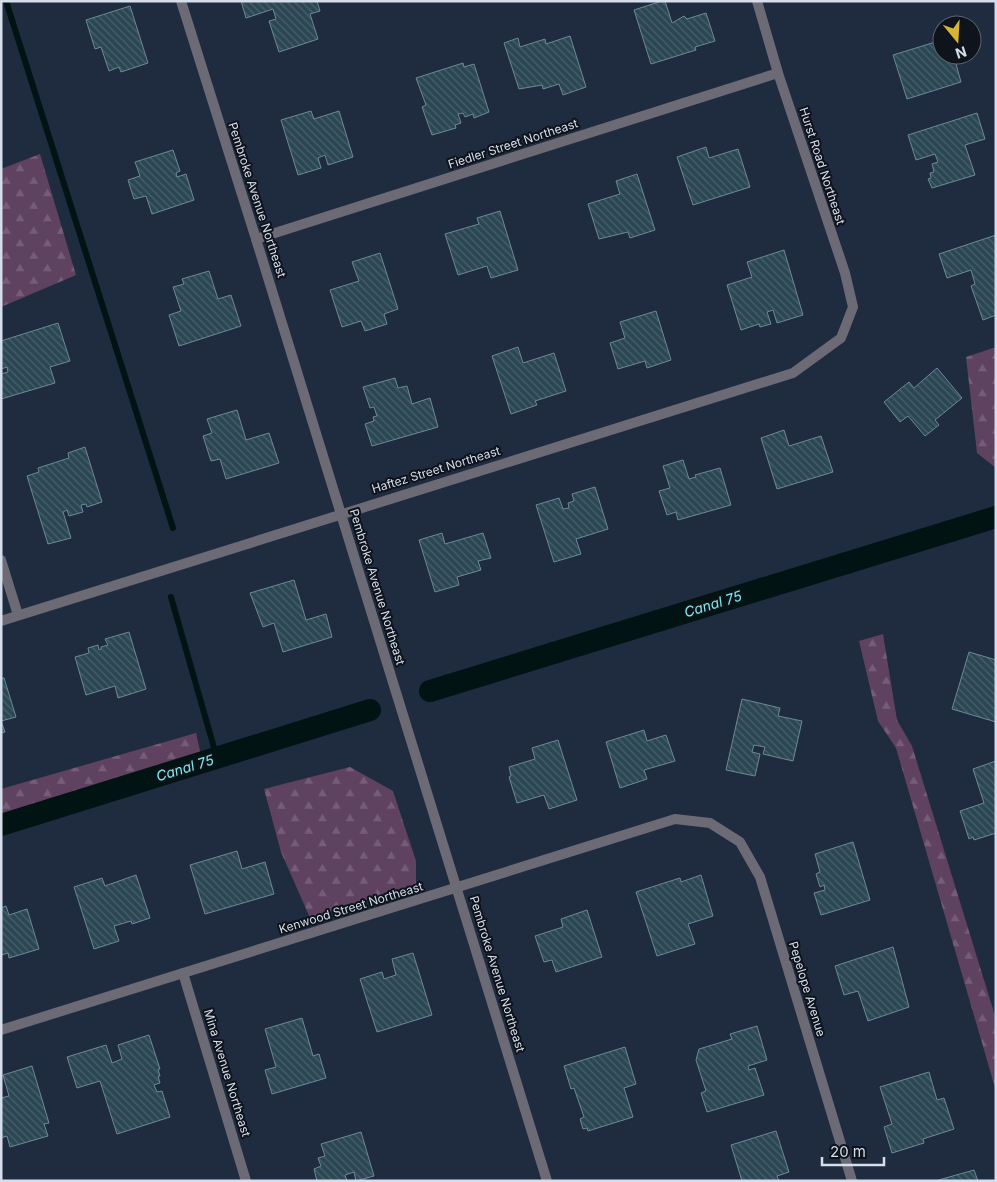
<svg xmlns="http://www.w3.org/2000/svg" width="997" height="1182" font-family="Inter,sans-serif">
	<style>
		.forest { fill: url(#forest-firs) }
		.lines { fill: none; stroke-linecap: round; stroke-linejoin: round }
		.stream { stroke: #011313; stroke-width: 6 }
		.canal { stroke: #011313; stroke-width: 22 }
		.building { fill: url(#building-back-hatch); stroke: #6b8a97 }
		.street { stroke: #6c6a75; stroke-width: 10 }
		.labels { text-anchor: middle; stroke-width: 4; stroke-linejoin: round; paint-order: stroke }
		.street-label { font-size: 12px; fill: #d6deeb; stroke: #0e131c }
		.water-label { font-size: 14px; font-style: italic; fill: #80ebe8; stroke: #0e131c }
	</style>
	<defs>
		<pattern id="forest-firs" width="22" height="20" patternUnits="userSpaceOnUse" patternTransform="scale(1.25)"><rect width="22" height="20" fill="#5f4260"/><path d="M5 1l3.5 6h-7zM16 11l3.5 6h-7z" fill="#755d77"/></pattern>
		<pattern id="building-back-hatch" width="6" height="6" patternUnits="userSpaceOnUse" patternTransform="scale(1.25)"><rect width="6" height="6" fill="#2b4753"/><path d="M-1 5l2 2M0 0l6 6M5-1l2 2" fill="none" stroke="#49616c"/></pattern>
	</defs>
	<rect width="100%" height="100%" fill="#1f2b3e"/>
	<g class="forest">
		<path d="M40,154l36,121 -75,32v-138z"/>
		<path d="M996,347v121l-19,-15 -11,-96z"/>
		<path d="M883,634l14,86 15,26 84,273v72l-100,-343 -18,-27 -19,-80z"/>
		<path d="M196,733l5,22 -200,62v-28z"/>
		<path d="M350,767l43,24 23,70v23l-106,34 -29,-66 -17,-63z"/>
	</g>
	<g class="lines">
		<g class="stream">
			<path d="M6,1l167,527"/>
			<path d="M171,597l46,161"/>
		</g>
		<g class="canal">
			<path d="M430,691l566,-174"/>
			<path d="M1,825l369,-115"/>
		</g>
	</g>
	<g class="building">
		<path d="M241,1h76l3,10 -10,3 8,25 -39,13 -10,-31 7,-2 -3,-10 -27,9z"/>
		<path d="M662,1h3l7,22 12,-7 3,3 19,-6 9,28 -20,6 1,3 -45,14 -17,-54z"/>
		<path d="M130,6l18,57 -27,9 -2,-5 -10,4 -8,-24 -6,2 -9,-29z"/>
		<path d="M570,36l16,51 -23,8 -4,-11 -16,5 -1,-4 -23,4 -15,-46 14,-5 2,9 25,-8 1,5z"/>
		<path d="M942,40v15h22l1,5 -9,4 5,18 -54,17 -14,-44z"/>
		<path d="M463,63l1,4 10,-3 15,48 -15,6 -1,-4 -8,3 -2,-4 -5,1 3,9 -6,2 1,3 -24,7 -10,-28 4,-2 -10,-27z"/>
		<path d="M311,111l3,8 25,-8 14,46 -25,8 -3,-10 -7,3 3,10 -23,7 -17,-55z"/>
		<path d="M977,113l8,26 -20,6 10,30 -43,13 -4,-9 3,-1 -1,-5 4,-1 -2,-8 6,-2 -3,-8 -19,6 -8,-25z"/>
		<path d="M706,147l3,11 29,-9 12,38 -57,18 -16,-48z"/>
		<path d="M173,150l7,21 -4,2 1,4 9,-3 8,26 -42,14 -6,-18 -12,3 -6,-19 12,-4 -5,-14z"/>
		<path d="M637,174l18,56 -25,8 -2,-6 -29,7 -11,-35 32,-10 -4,-13z"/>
		<path d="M500,211l18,59 -27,8 -4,-12 -29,9 -13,-41 34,-10 -2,-6z"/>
		<path d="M996,235v80l-13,5 -12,-34 4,-2 -4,-14 -24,8 -8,-24z"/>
		<path d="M784,250l19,65 -26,8 -4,-13 -6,2 4,12 -11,3 -1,-3 -18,6 -14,-45 25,-8 -5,-15z"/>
		<path d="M380,253l18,56 -14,5 3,10 -22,7 -4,-10 -19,6 -12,-37 29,-9 -7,-19z"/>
		<path d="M209,271l9,28 13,-4 10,31 -62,20 -10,-31 12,-4 -8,-24 11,-3 -2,-5z"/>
		<path d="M656,311l15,49 -24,8 -2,-7 -27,8 -8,-26 15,-5 -5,-16z"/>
		<path d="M58,323l12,38 -20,6 5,16 -54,16v-25l7,-2 -1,-5 -6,2v-28z"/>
		<path d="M518,347l5,16 31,-10 12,38 -31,10 2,4 -26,9 -19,-58z"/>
		<path d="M937,368l25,30 -27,22 4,5 -14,11 -17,-20 -8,6 -16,-20 25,-20 5,6z"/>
		<path d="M395,378l3,10 9,-2 5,18 18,-6 8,29 -66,19 -7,-22 9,-3 -1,-4 4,-1 -3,-9 -4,1 -7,-21z"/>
		<path d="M237,410l9,30 23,-7 10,30 -53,16 -6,-20 -9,2 -8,-25 9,-3 -5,-14z"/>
		<path d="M784,430l5,16 32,-10 12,36 -56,17 -16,-51z"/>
		<path d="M85,447l17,55 -15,5 -1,-3 -5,1 2,7 -14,4 -2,-6 -4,2 8,26 -23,6 -21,-68 12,-4 -1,-4 31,-10 -1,-5z"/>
		<path d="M683,460l6,19 7,-2 -1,-2 25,-7 11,37 -53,15 -2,-8 -9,3 -8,-24 11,-3 -7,-22z"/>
		<path d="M595,487l13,42 -32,10 5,15 -27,8 -18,-57 23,-7 4,11 6,-1 -1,-5 6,-2 -2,-7z"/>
		<path d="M442,533l3,11 38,-11 8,25 -13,3 3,9 -24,7 2,8 -24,7 -16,-52z"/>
		<path d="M294,580l12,40 20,-6 6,23 -49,15 -9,-29 -11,4 -13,-34z"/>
		<path d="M129,632l17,57 -28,9 -3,-12 -29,9 -11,-38 14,-4 -1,-5 10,-3 1,5 2,-1v-2l7,-2 -3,-6z"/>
		<path d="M969,652l27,8v62l-44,-13z"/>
		<path d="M1,678h3l12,39 -15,4 4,11 -4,1z"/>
		<path d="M742,699l38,9 -2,8 24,5 -9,40 -30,-7 2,-7 -11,-2 -2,7 8,2 -5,22 -29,-6z"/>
		<path d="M644,730l3,11 19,-6 9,26 -31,9 3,9 -27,9 -14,-46z"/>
		<path d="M558,740l19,60 -28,9 -5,-14 -27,8 -8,-26 2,-1 -2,-9 26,-8 -3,-11z"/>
		<path d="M996,761v72l-22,7 -1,-3 -4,2 -9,-28 24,-8 -11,-34z"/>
		<path d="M853,842l17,58 -49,15 -7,-22 11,-3 -1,-5 -4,2 -4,-13 4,-2 -5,-18z"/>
		<path d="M237,851l5,18 23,-7 9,32 -69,20 -15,-49z"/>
		<path d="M136,875l14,43 -18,6 -1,-3 -17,5 5,15 -25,8 -20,-62 28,-9 3,8z"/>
		<path d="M701,875l12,41 -25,8 7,20 -38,12 -21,-64 44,-14 1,4z"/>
		<path d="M6,906l3,9 18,-6 12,40 -30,9 -1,-5 -7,2v-47z"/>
		<path d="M587,910l15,47 -46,15 -4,-12 -8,2 -9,-26 28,-9 -2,-8z"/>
		<path d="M893,947l16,60 -41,14 -10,-30 -14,4 -9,-29z"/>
		<path d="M413,953l19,62 -55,17 -17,-53 22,-7 2,7 12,-4 -4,-16z"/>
		<path d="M302,1018l11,38 6,-2 7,24 -54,16 -7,-24 11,-3 -11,-38z"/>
		<path d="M757,1026l10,34 -19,6 1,4 6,-2 9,27 -57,17 -6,-19 5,-2 -10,-31 3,-11 33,-10 -2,-5z"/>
		<path d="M149,1035l11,34h-2l2,7h-2l2,7 -6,2 3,7 5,-1 8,26 -53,17 -17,-53 -23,7 -10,-31 39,-12 6,18 10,-4 -4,-14z"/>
		<path d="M625,1047l11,37 -12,4 9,29 -45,14 -1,-3 -4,1 -3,-10 4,-2 -10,-29 -3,1 -7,-23z"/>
		<path d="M32,1066l17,57 -5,1 4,12 -38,11 -3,-11 -6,2v-40l8,-2 -6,-21z"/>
		<path d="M929,1072l8,28 7,-2 10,31 -31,10 1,4 -32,10 -8,-26 8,-3 -12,-37z"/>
		<path d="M776,1131l13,41 -12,4 2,5h-37l-11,-36z"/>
		<path d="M361,1132l13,44 -18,5 -2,-9 -9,3 2,6h-30l-3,-12 7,-3 -3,-8 7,-2 -4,-12z"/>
		<path d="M974,1170l4,11h-43z"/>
	</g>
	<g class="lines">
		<g class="street">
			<path d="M181,1l75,238 291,942"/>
			<path d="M256,239l522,-166"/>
			<path d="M1,560l17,55"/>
			<path d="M1,621l792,-248 48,-35 12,-31 -8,-34 -67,-200 -21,-72"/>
			<path d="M183,973l63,208"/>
			<path d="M1,1030l674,-211 35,4 30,19 20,35 92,304"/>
		</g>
	</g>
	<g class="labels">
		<g class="street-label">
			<text transform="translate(513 144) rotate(-18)" y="4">Fiedler Street Northeast</text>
			<text transform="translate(822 166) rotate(72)" y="4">Hurst Road Northeast</text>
			<text transform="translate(257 200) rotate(72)" y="4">Pembroke Avenue Northeast</text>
			<text transform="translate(436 470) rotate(-17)" y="4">Haftez Street Northeast</text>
			<text transform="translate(377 587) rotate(73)" y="4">Pembroke Avenue Northeast</text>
			<text transform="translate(351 908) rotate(-17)" y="4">Kenwood Street Northeast</text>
			<text transform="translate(497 974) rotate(73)" y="4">Pembroke Avenue Northeast</text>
			<text transform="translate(807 989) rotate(73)" y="4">Pepelope Avenue</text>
			<text transform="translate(227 1073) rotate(73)" y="4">Mina Avenue Northeast</text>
		</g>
		<g class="water-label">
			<text transform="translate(713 604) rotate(-17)" y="5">Canal 75</text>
			<text transform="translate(185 768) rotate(-17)" y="5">Canal 75</text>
		</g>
	</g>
	<rect width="997" height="1182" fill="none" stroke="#d6deeb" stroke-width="5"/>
	<g transform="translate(957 40) rotate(162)"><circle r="24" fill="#0e131c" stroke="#5e646f"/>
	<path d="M0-4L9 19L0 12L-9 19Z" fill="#d6b534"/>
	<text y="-8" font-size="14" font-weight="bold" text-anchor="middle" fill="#d6deeb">N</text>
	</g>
	<path d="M822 1157v8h62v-8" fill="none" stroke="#d6deeb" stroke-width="2.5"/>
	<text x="830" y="1157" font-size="15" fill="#d6deeb" stroke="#0e131c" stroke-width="4" paint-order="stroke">20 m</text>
</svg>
